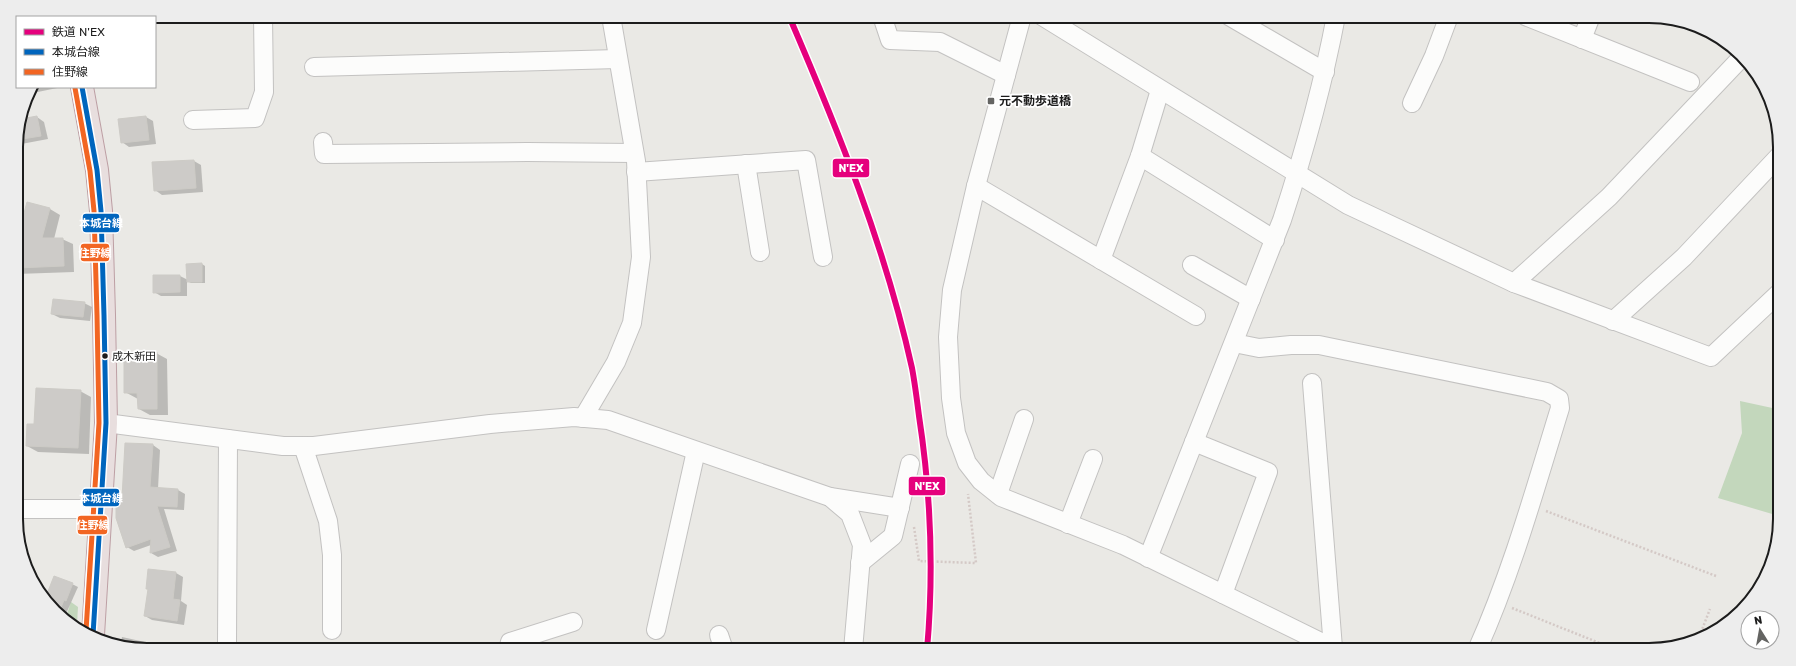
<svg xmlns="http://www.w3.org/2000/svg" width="1796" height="666" font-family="Rubik,'Noto Sans JP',sans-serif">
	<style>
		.forest { fill: #c3d7bc }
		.shadow { fill: #0003 }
		.building { fill: #cdcbc8; stroke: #cdcbc6 }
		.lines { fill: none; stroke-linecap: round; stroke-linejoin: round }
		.minor-casing { stroke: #c3c2c1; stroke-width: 20 }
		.highway-casing { stroke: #bd9fa4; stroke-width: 24 }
		.path { stroke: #d4c9c6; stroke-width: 2.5; stroke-dasharray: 2 2; stroke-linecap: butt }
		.minor { stroke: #fcfcfb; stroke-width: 18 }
		.highway { stroke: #e8dede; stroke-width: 22 }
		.bus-1-casing { stroke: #fff; stroke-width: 8 }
		.bus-2-casing { stroke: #fff; stroke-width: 8 }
		.bus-1 { stroke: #0065bd; stroke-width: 5 }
		.bus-2 { stroke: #f26522; stroke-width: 5 }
		.rail-1-casing { stroke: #fff; stroke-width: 9 }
		.rail-1 { stroke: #e5007d; stroke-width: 6 }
		.poi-dot { fill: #646462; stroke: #fff; stroke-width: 1.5 }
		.bus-dot { fill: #1c1c1c; stroke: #fff; stroke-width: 1.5 }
		.labels { text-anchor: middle; stroke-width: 3.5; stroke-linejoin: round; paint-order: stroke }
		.bus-label { font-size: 11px; fill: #1c1c1c; stroke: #fff; text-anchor: start }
		.poi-label { font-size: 12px; font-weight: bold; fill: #1c1c1c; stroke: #fff; text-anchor: start }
		.rim { fill: none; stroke: #1c1c1c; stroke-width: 2 }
		.line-badge { stroke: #fff; stroke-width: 1.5 }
		.badge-label { font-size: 11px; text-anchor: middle; font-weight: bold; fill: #fff }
	</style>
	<rect width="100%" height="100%" fill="#eae9e5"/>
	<g class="forest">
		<path d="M1740,401l37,8 3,6v104l-1,-3 -61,-18 24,-65z"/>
		<path d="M71,602l7,5 -1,17 -11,-7z"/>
	</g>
	<g class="shadow">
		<path d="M31,87h31l-34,7z"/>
		<path d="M37,117l7,5 4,17 -32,6v-7l5,-18z"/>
		<path d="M146,117l7,4 3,23 -27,3 -7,-5z"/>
		<path d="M194,161l7,4 2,27 -41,3 -7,-5z"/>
		<path d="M17,176l3,2 -3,35z"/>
		<path d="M28,203l22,6 10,6 -6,24h8l11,5 1,28 -57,2v-34z"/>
		<path d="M202,264l3,2v17h-14l-4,-2v15h-26l-7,-4 26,-16 8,4z"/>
		<path d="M84,303l8,4 -2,14 -30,-3 -8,-4z"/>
		<path d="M156,353l11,6 1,56h-18l-11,-6 -1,-10 -13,-7z"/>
		<path d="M80,391l11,6 -2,57 -51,-2 -11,-6 8,-21z"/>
		<path d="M153,445l7,5 -2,39 20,1 7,4 -1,16 -20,-1 13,42 -19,6 -7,-4v-8l-17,6 -7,-4 -4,-48z"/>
		<path d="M149,570l27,3 7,4 -2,24 6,4 -3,20 -32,-5 -7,-4 4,-26 -2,-1z"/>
		<path d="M72,584l6,3 -13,29 -17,-11z"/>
		<path d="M122,637l46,10 5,3h-26l-27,-4z"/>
	</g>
	<g class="building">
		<path d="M37,116l4,20 -25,4 5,-21z"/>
		<path d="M146,116l3,24 -28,3 -3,-24z"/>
		<path d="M194,160l2,28 -42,3 -2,-29z"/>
		<path d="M27,202l23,6 -8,30h21l1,28 -47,2v-29z"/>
		<path d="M202,263v19h-15l-1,-18z"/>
		<path d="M153,275h27v17l-27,1z"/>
		<path d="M53,299l32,3 -2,15 -32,-3z"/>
		<path d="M124,352h33v57h-19l-1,-16h-13z"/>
		<path d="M36,388l45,2 -3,58 -52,-2 1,-22h7z"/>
		<path d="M125,443l28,1 -3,43 28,2 -1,18 -20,-1 13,41 -20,6 1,-14 -25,9 -10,-30v-20h6z"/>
		<path d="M148,569l28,3 -3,27 7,1 -3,21 -33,-5 4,-27h-2z"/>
		<path d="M54,576l19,7 -7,18 -2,-1 -5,13 -11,-8 -3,-6z"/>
	</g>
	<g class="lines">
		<g class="minor-casing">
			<g id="minor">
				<path d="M882,16l8,24 50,2 66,33"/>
				<path d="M1022,16l-46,170 -24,104 -4,47 3,61 5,35 11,30 14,18 20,16 122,48 214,105"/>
				<path d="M1042,16l306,189 166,78 95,-86 133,-140"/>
				<path d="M1229,16l96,56"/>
				<path d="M1525,16l165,66"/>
				<path d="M1582,39l9,-23"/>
				<path d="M314,67l304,-8"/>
				<path d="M1412,103l22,-47 15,-40"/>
				<path d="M193,120l62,-2 9,-26 -1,-76"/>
				<path d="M323,142l1,12 203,-2 107,1"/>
				<path d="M1140,156l135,84"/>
				<path d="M746,164l14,88"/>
				<path d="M636,172l170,-12 17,97"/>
				<path d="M976,186l220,130"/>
				<path d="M1101,260l39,-104 20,-66"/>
				<path d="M1192,265l59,34"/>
				<path d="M1514,283l197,74 68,-64"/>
				<path d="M1613,321l71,-64 95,-101"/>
				<path d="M1234,343l25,5 32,-3h28l228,47 12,7 1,9c-25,81 -48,164 -83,242"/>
				<path d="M1312,383l21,265"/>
				<path d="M583,418l33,-56 16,-39 9,-66 -5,-96 -25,-145"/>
				<path d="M106,423l177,23h31l176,-22 84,-7 34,3 222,77 20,17 12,31 -9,105"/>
				<path d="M1194,442l74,30 -45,122"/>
				<path d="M303,446l25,75 4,34v75"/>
				<path d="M998,494l26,-75"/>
				<path d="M830,497l70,11"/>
				<path d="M18,509h82"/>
				<path d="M1068,524l25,-65"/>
				<path d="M1148,558l134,-338c22,-67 41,-135 54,-204"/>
				<path d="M860,563l33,-27 17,-72"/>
				<path d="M656,630l40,-179"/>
				<path d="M719,635l5,15"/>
				<path d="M227,645l1,-206"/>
				<path d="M508,650l2,-8 63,-20"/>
			</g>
		</g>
		<g class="highway-casing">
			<path id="highway" d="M82,87l15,83 4,41 3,104 2,108 -13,212"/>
		</g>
		<g class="path">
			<path d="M1546,511l170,65"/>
			<path d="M914,527l5,34 57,2 -8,-69"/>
			<path d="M1512,608l105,42"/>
			<path d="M1698,640l12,-31"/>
		</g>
		<use href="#minor" class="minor"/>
		<use href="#highway" class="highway"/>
		<g class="bus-1-casing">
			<path id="bus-1" d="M82,87l15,83 4,41 3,104 2,108 -13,212"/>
		</g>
		<g class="bus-2-casing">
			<path id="bus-2" d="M75,88l15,83 4,40 3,104 2,108 -13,208"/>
		</g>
		<use href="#bus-1" class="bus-1"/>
		<use href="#bus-2" class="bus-2"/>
		<g class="rail-1-casing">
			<path id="rail-1" d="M789,16c49,114 96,230 123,352 3,16 5,32 7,48 12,78 15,155 8,234"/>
		</g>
		<use href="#rail-1" class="rail-1"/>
	</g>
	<rect class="poi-dot" x="987" y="97" width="8" height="8" rx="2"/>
	<circle class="bus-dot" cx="105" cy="356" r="3.5"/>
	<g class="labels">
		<g class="bus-label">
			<text x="112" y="360">成木新田</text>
		</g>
		<g class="poi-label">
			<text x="999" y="105">元不動歩道橋</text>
		</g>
	</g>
	<path d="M0 0H1796V666H0ZM147 23H1649A124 124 0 0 1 1773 147V519A124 124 0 0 1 1649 643H147A124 124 0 0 1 23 519V147A124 124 0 0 1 147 23Z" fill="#ededed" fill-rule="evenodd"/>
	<path class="rim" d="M147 23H1649A124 124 0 0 1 1773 147V519A124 124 0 0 1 1649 643H147A124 124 0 0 1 23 519V147A124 124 0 0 1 147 23Z"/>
	<g class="line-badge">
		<rect x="832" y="158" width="38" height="20" rx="4" fill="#e5007d"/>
		<rect x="82" y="213" width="38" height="20" rx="4" fill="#0065bd"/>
		<rect x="80" y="243" width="30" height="19" rx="4" fill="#f26522"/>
		<rect x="908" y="476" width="38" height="20" rx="4" fill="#e5007d"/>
		<rect x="82" y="488" width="38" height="19" rx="4" fill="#0065bd"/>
		<rect x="77" y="515" width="31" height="20" rx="4" fill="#f26522"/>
	</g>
	<g class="badge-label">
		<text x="851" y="172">N'EX</text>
		<text x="101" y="227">本城台線</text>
		<text x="95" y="257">住野線</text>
		<text x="927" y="490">N'EX</text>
		<text x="101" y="502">本城台線</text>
		<text x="93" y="529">住野線</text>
	</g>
	<rect x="16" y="16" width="140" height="72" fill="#ffffff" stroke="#a4a4a4"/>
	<rect x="24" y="29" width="20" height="6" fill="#e5007d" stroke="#a4a4a4"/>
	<text x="52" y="36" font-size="12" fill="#1c1c1c">鉄道 N'EX</text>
	<rect x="24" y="49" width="20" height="6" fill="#0065bd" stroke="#a4a4a4"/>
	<text x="52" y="56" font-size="12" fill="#1c1c1c">本城台線</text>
	<rect x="24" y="69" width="20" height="6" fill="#f26522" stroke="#a4a4a4"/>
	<text x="52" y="76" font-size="12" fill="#1c1c1c">住野線</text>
	<g transform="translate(1760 630) rotate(349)"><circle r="19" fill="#ffffff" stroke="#a4a4a4"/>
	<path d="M0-3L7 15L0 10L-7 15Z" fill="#646462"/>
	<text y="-6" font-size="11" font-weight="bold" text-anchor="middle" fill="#1c1c1c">N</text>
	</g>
</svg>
